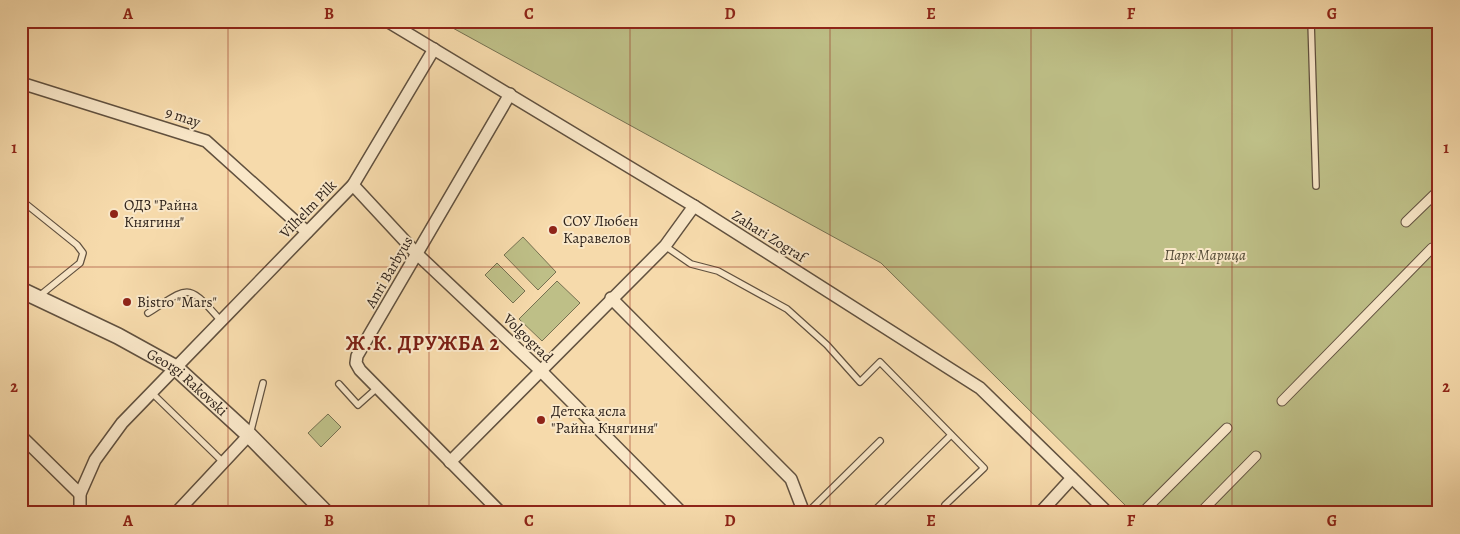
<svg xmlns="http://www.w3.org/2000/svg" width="1460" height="534" font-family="Alegreya,serif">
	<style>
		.green { fill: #bebf87; stroke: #767151 }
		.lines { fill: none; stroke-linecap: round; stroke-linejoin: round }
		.service-casing { stroke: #61513f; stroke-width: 8 }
		.pedestrian-casing { stroke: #61513f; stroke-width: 11 }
		.minor-casing { stroke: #61513f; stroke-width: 14 }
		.tertiary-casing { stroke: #61513f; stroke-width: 18 }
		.service { stroke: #f9e7c8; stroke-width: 5.5 }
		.pedestrian { stroke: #f9e7c8; stroke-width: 9 }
		.minor { stroke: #f9e7c8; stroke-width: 11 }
		.tertiary { stroke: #f9e7c8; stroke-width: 15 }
		.grid { fill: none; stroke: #8f2418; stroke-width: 1; stroke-opacity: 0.55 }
		.poi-dot { fill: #8f2418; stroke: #f9e7c8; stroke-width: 2 }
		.labels { text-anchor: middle; stroke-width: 4; stroke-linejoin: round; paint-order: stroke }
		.street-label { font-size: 15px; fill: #2f231b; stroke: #f9e7c8 }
		.poi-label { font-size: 15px; fill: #2f231b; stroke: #f9e7c8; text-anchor: start }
		.park-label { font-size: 15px; font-style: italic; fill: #534a36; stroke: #f9e7c8 }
		.district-label { font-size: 20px; font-weight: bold; letter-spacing: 1px; fill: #7a1f14; stroke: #f9e7c8 }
		.neatline { fill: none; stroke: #8f2418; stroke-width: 2 }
		.grid-label { font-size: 16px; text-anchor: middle; font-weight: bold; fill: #8f2418 }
	</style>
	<rect width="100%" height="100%" fill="#f6daab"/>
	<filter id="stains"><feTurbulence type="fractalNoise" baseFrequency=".004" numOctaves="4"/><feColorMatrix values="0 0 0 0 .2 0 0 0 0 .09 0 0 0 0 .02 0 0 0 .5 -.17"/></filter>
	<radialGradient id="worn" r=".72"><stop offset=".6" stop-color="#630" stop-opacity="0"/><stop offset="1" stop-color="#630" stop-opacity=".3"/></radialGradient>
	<g class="green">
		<path d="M440,21h999v492h-306l-252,-250z"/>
		<path d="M523,237l33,35 -18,18 -34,-35z"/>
		<path d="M497,263l28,28 -12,12 -28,-28z"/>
		<path d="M557,281l23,22 -38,38 -23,-22z"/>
		<path d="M328,414l13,13 -20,20 -13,-14z"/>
	</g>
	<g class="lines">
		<g class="service-casing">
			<g id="service">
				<path d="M1311,21l5,165"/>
				<path d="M21,200l56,45 6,8 -3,10 -42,34"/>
				<path d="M665,246l26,18 27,7 69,38 40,36 33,37 20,-20 104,106 -39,37 7,8"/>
				<path d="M148,313c42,-27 39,-31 73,8"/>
				<path d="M339,384l19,21 19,-17"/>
				<path d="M152,393l71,69"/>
				<path d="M250,434l13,-51"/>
				<path d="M807,513l73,-72"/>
				<path d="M872,513l79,-78"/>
			</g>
		</g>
		<g class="pedestrian-casing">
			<g id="pedestrian">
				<path d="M1406,222l33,-32"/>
				<path d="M1282,401l150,-153"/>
				<path d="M1142,513l85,-85"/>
				<path d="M1200,513l56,-57"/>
			</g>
		</g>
		<g class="minor-casing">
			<g id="minor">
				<path d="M387,21l307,185 286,182 128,125"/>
				<path d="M21,83l185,58 101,91"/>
				<path d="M353,185l64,69 123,116 142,143"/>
				<path d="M611,298l180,181 13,34"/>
				<path d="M21,436l59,58"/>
				<path d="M450,462l215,-216 29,-40"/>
				<path d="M80,513v-19l15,-34 27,-37 231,-238 81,-136"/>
				<path d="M176,513l73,-78"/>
				<path d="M501,513l-141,-143 -4,-7 1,-7 153,-262"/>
				<path d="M1040,513l32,-35"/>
			</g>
		</g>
		<g class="tertiary-casing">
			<g id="tertiary">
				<path id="s1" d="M21,290l97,46 58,32 73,67 77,78"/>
			</g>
		</g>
		<use href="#service" class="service"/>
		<use href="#pedestrian" class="pedestrian"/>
		<use href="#minor" class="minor"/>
		<use href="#tertiary" class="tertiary"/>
	</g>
	<path class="grid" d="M228,21v492M429,21v492M630,21v492M830,21v492M1031,21v492M1232,21v492M21,267h1418"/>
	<g class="poi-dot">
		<circle cx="114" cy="214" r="5"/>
		<circle cx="553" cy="230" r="5"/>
		<circle cx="127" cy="302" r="5"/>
		<circle cx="541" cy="420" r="5"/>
	</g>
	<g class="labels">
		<g class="street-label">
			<text transform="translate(183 117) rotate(18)" y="5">9 may</text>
			<text transform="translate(308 209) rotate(-46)" y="5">Vilhelm Pilk</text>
			<text transform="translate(769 236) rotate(32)" y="5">Zahari Zograf</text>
			<text transform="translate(389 272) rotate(-60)" y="5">Anri Barbyus</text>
			<text transform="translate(528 338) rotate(44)" y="5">Volgograd</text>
			<text dy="5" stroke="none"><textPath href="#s1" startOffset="191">Georgi Rakovski</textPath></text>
		</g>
		<g class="poi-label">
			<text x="124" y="210">ОДЗ "Райна<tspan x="124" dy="17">Княгиня"</tspan></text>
			<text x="563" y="226">СОУ Любен<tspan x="563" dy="17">Каравелов</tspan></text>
			<text x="137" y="307">Bistro "Mars"</text>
			<text x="551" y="416">Детска ясла<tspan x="551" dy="17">"Райна Княгиня"</tspan></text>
		</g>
		<g class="park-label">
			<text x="1205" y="260">Парк Марица</text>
		</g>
		<g class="district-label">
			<text x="423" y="350">Ж.К. ДРУЖБА 2</text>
		</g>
	</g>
	<rect width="1460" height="534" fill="none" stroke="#f6daab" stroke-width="55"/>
	<rect x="28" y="28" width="1404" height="478" class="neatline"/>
	<g class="grid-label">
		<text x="128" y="19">A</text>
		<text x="329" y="19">B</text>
		<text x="529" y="19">C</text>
		<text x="730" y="19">D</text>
		<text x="931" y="19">E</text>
		<text x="1131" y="19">F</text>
		<text x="1332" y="19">G</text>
		<text x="14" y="153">1</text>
		<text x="1446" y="153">1</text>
		<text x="14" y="392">2</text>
		<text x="1446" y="392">2</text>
		<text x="128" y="526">A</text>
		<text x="329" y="526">B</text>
		<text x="529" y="526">C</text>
		<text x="730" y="526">D</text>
		<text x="931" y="526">E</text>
		<text x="1131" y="526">F</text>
		<text x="1332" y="526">G</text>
	</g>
	<rect width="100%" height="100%" filter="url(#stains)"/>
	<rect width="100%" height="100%" fill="url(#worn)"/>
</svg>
